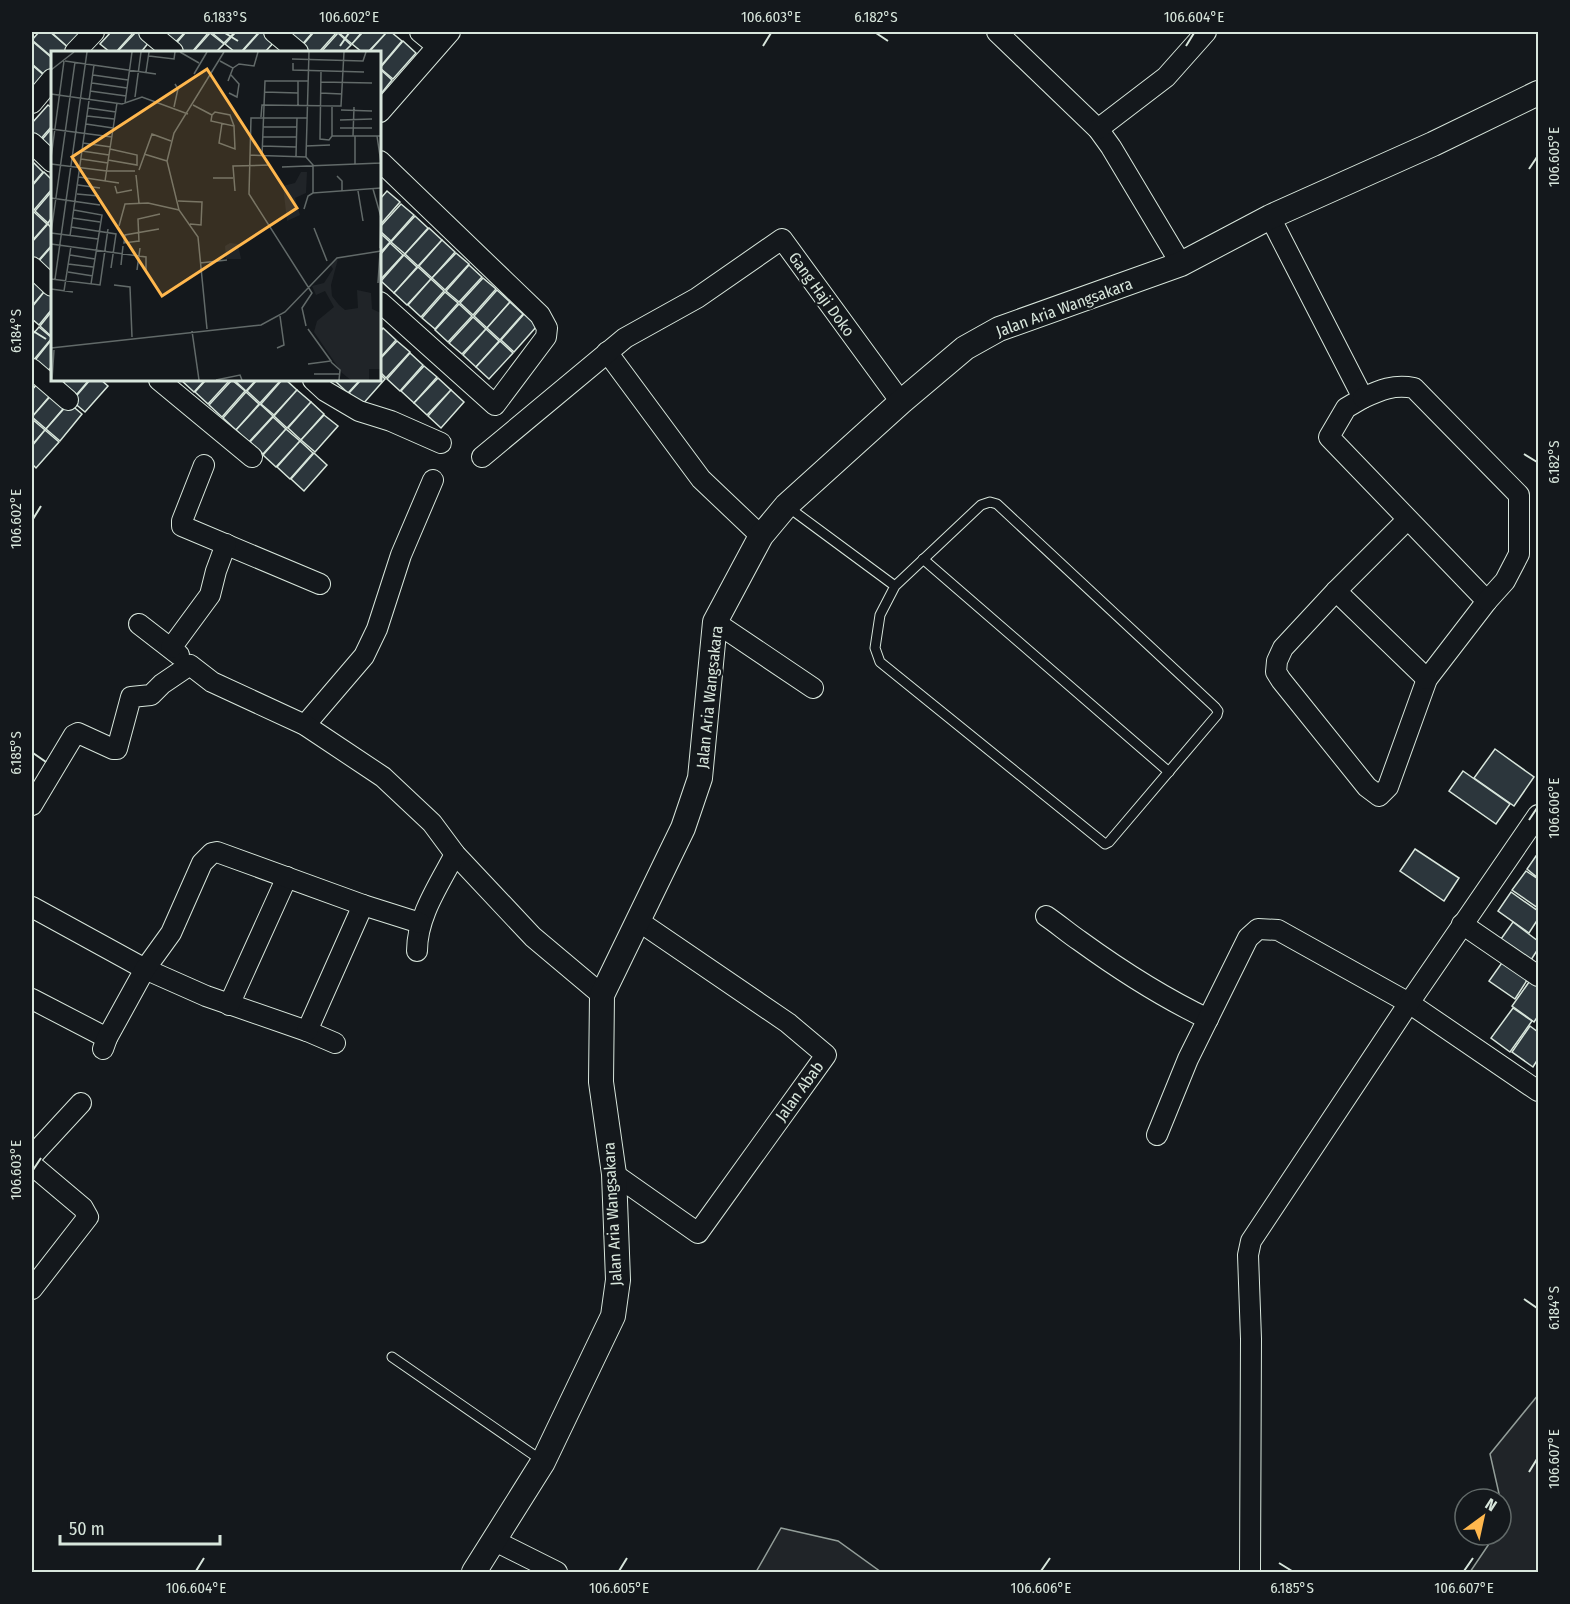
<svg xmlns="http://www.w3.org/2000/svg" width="1570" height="1604" font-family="'Fira Sans Condensed',sans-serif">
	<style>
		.green { fill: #202428; stroke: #939e99; stroke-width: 1.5 }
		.building { fill: #2c363c; stroke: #d8e6dc; stroke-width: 1.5 }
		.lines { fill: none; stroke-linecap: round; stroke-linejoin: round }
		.service-casing { stroke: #d8e6dc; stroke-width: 11 }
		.minor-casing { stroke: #d8e6dc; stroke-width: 22 }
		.tertiary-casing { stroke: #d8e6dc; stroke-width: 26 }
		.service { stroke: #14181c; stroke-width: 9 }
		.minor { stroke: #14181c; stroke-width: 20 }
		.tertiary { stroke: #14181c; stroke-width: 24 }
		.ticks { fill: none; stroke: #d8e6dc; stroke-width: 2 }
		.labels { text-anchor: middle; stroke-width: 4.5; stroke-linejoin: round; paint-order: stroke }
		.street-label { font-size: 16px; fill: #d8e6dc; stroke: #14181c }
		.inset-road { fill: none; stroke: #626a69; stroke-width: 1.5 }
		.view { fill: #ffb74d; fill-opacity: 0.15; stroke: #ffb74d; stroke-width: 3 }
		.inset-edge { fill: none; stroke: #d8e6dc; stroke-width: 3 }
		.neatline { fill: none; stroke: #d8e6dc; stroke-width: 2 }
		.ticks-label { font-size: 15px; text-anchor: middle; fill: #d8e6dc }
	</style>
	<rect width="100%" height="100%" fill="#14181c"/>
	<g class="green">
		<path d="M1538,1395v177h-68l25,-37h6v-9l4,-6 -15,-66z"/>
		<path d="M781,1528l57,13 43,31h-125z"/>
	</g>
	<g class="building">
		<path d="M39,32h11l20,17 -3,3h-15v5l-20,-17z"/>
		<path d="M51,32h26l5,4 -12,13z"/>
		<path d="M111,32h23l-18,20h-6l-10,-8z"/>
		<path d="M136,32h3l11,9 -9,11h-24z"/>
		<path d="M162,32h23l-13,14z"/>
		<path d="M186,32h23l-17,20h-12l-7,-5z"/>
		<path d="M211,32h24l-11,11z"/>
		<path d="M236,32h23l-18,20h-6l-10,-8z"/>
		<path d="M260,32h4l11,9 -10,11h-23z"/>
		<path d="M290,32h23l-13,15 -13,-12z"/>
		<path d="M314,32h23l-18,20h-12l-6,-5z"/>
		<path d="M338,32h24l-10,12z"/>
		<path d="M363,32h24l-19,20h-6l-10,-8z"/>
		<path d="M387,32h4l11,9 -22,26v-15h-11z"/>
		<path d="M210,33l14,11 -8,8h-23z"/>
		<path d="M338,33l13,12 -7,7h-23z"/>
		<path d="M32,41l20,17v12l-5,7 -15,-13z"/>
		<path d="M403,41l13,12 -23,26 -13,-11z"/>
		<path d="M32,65l14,12 -11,14 -3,-3z"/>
		<path d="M380,69l12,11 -12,15z"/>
		<path d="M48,105l4,3v18l-14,16 -6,-6v-13z"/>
		<path d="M52,128v27l-13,-12z"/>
		<path d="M32,161l11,11 -11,13z"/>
		<path d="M44,172l8,8v9l-18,21 -2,-2v-22z"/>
		<path d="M52,191v26l-4,6 -13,-12z"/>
		<path d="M387,191l13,11 -20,23v-26z"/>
		<path d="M401,204l13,11 -23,26 -11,-10v-4z"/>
		<path d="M34,212l13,12 -15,17v-27z"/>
		<path d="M415,216l13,12 -23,26 -14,-12z"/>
		<path d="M48,224l4,5v16l-15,17 -5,-5v-15z"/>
		<path d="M429,228l13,12 -24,26 -13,-12z"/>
		<path d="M380,233l10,9 -10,11z"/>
		<path d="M442,240l13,12 -23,26 -13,-12z"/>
		<path d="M390,243l13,12 -23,25v-25z"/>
		<path d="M52,246v27l-14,-11z"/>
		<path d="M456,253l13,11 -24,26 -13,-12z"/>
		<path d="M404,255l13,12 -23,26 -13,-12z"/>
		<path d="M469,265l13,12 -23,25 -13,-11z"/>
		<path d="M418,267l13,12 -24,26 -13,-12z"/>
		<path d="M483,278l13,11 -23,26 -13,-12z"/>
		<path d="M32,279l16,8 -16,19z"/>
		<path d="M431,279l13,12 -23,26 -13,-12z"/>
		<path d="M48,287l4,4v18l-13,16 -7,-6v-12z"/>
		<path d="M497,290l13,12 -23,26 -13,-12z"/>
		<path d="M445,292l13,11 -23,26 -13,-11z"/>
		<path d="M510,302l13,12 -23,26 -13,-12z"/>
		<path d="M459,304l13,12 -24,26 -13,-12z"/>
		<path d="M52,311v26l-12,-11z"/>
		<path d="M524,314l13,12 -23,26 -13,-12z"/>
		<path d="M473,317l13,12 -24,25 -13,-11z"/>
		<path d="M39,327l13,11 -20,24v-27z"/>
		<path d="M383,328l13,12 -16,18v-26z"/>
		<path d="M486,329l13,12 -23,26 -13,-12z"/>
		<path d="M52,339v27l-9,11 -11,-13z"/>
		<path d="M397,341l13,11 -24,26 -6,-6v-13z"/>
		<path d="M500,341l13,12 -24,26 -13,-12z"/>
		<path d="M410,353l13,12 -23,26 -13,-12z"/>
		<path d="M424,366l13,11 -23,26 -13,-12z"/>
		<path d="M380,374l5,5 -23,26 -13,-12 12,-13h19z"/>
		<path d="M438,378l13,12 -24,25 -13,-12z"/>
		<path d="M41,379l13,12 -22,26v-27z"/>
		<path d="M66,380h23l-17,20 -14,-11z"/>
		<path d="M90,380h11l7,6 -23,26 -13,-11z"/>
		<path d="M181,380h24l-11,12z"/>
		<path d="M206,380h24l-22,24 -13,-12z"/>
		<path d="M232,380l13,11 -23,26 -13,-12z"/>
		<path d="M234,380h22l-10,11z"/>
		<path d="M257,380h24l-21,23 -13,-12z"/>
		<path d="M282,380h4l11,10 -23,25 -13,-11z"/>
		<path d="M336,380h24l-12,13 -13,-12z"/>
		<path d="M297,390l14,12 -24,26 -13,-12z"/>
		<path d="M451,390l13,12 -23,26 -13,-12z"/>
		<path d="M55,391l13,12 -22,26 -14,-12z"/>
		<path d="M246,392l13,12 -23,26 -13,-12z"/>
		<path d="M311,402l13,12 -23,26 -13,-12z"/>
		<path d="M69,403l13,11 -22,27 -14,-12z"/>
		<path d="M260,404l13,12 -24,26 -13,-12z"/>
		<path d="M324,415l14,11 -23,26 -14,-12z"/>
		<path d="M273,417l13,12 -23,25 -13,-12z"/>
		<path d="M32,419l13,11 -13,15z"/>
		<path d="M286,429l14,12 -24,26 -13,-12z"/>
		<path d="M45,430l14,12 -23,26 -4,-4v-18z"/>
		<path d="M300,441l13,12 -23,26 -13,-12z"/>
		<path d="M314,453l13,12 -23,26 -13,-12z"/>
		<path d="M1495,749l39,28 -20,29 -40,-28z"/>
		<path d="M1463,771l47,33 -14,20 -47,-33z"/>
		<path d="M1415,849l44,29 -15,23 -44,-30z"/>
		<path d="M1536,856l2,1v21l-11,-9z"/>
		<path d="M1526,871l12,8v29l-26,-18z"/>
		<path d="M1511,892l27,19v8l-9,14 -31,-22z"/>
		<path d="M1513,922l25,19v8l-7,11 -30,-21z"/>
		<path d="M1506,957l25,17 -16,25 -26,-18z"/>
		<path d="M1534,975l4,4v37l-4,6 -22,-16z"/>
		<path d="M1513,1008l19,13 -22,31 -19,-14z"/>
		<path d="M1530,1026l8,6v27l-5,8 -21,-15z"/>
	</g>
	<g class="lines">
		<g class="service-casing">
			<g id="service">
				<path d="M788,507l107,79 86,-81 9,-3 7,2 218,203 3,4 -1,4 -108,127 -4,2 -225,-182 -5,-14 5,-33 15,-29"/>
				<path d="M923,559l246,213"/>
				<path d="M392,1357l149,103"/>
			</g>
		</g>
		<g class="minor-casing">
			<g id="minor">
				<path d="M149,32l24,20"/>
				<path d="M274,32l24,20"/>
				<path d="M420,32l17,14"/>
				<path d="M997,32l101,97 13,18 70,117"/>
				<path d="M75,52l19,-20"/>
				<path d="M32,103l20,-24"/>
				<path d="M380,112l70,-80"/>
				<path d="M1098,129l68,-52 40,-45"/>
				<path d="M32,143l20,19"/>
				<path d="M380,161l160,154 7,13 -1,9 -51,68 -115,-103"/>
				<path d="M1270,217l93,181 -17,10 -17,29 158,164 -60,78 -39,108 -9,9 -12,-9 -86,-107 -5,-8 1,-11 6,-13 53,-57 71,-71"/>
				<path d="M32,267l20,19"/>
				<path d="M607,352l94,127 60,57"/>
				<path d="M32,369l36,31"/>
				<path d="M159,380l93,77"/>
				<path d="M313,380l12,11 34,20 32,10 50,22"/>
				<path d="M1363,398c17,-8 31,-14 51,-10l105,107v59l-14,27 -18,20"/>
				<path d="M482,457l143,-119 72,-40 85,-59 119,163"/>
				<path d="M204,465l-22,56v5l138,58"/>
				<path d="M1336,591l91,88"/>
				<path d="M715,622l98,66"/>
				<path d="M139,624l40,31"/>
				<path d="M171,648l39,-53 6,-24 10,-27"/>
				<path d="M305,725l59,-69 13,-27 24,-74 32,-75"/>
				<path d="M32,805l42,-70 4,-2 35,16h4l14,-52 20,-2 11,-11 28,-19 22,17 93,43 78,52 49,46 23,31 78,83 69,58"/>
				<path d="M32,907l113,62 61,27 101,35 28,12"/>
				<path d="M1046,916c12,8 22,17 34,25 40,29 84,57 128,78"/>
				<path d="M1462,924l76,52"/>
				<path d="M417,951c0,-35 22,-66 38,-97"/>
				<path d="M32,999l75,39"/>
				<path d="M229,1005l58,-128"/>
				<path d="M307,1031l56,-126"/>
				<path d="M103,1049l4,-11 38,-69 26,-36 31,-70 10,-10 5,-1 146,53 57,18"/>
				<path d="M1157,1135l31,-76 60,-121 10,-9 20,1 131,73 129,88"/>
				<path d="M32,1156l49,-53"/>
				<path d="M32,1165l51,43 5,9 -56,72"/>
				<path d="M614,1174l84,59 128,-178 -38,-32 -151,-103"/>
				<path d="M493,1540l64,32"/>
				<path d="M1250,1572l1,-233 -3,-84 3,-14 158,-238 129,-188"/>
			</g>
		</g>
		<g class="tertiary-casing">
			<path id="tertiary" d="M474,1572l69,-110 70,-146 5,-36 -4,-106 -13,-92 1,-87 81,-167 17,-50 15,-156 46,-86 25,-30 115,-104 64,-54 34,-19 182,-65 89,-47 163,-73 105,-51"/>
		</g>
		<use href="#service" class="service"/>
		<use href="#minor" class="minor"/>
		<use href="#tertiary" class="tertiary"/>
	</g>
	<path class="ticks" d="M225,33l13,8M876,33l12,8M340,46l9,-13M763,46l8,-13M1186,46l8,-13M1529,169l8,-12M33,331l13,8M1524,454l13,8M33,519l8,-13M33,753l13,9M1529,820l8,-12M33,1170l8,-12M1524,1299l13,9M1529,1472l8,-13M1279,1563l13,8M196,1571l8,-13M619,1571l8,-13M1041,1571l9,-13M1464,1571l9,-13"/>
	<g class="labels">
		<g class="street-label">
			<text transform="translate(822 294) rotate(54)" y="6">Gang Haji Doko</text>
			<text transform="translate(1064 307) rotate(-20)" y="6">Jalan Aria Wangsakara</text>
			<text transform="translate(709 697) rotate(-84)" y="6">Jalan Aria Wangsakara</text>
			<text transform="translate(799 1091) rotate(-54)" y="6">Jalan Abab</text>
			<text transform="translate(612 1214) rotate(-93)" y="6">Jalan Aria Wangsakara</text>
		</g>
	</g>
	<g transform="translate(51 51)">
		<rect width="330" height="330" fill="#14181c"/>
		<path d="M250,121h6l-1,21 -11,5 5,17 -13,6 -4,-35 12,-3zM179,192l8,1 3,15h-15l-1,-13zM287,208l-7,26 1,11 7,9 6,5 13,-2 -1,-18 14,3 1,16 9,4v56h-12v11h-18l-9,-7 -28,-41 3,-11 17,-14 -9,-16 -9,4 -4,-9 12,-3 9,-14 -3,-5z" fill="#202428"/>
		<path class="inset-road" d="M129,1l19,11M98,5l25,3 1,-7M241,8l71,2 3,-9M14,10l91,13M169,10l13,7 -5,13M242,12v7l71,2M182,17l6,-4 15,2 4,-14M0,19l23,-18M270,20l-1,68 9,1 3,-4M95,21l3,-20M143,23l13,-22M42,24l35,5M270,31l51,1M41,32l35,5M39,40l36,5M213,41l34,1M178,42l8,4 2,-13 -8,-9M269,42l22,1M0,43l71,10 20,-7 46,17M84,46l6,-45M74,52l7,-51M142,54l19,10 -1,6 23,5 1,23 -16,-6 3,-20M247,54v-24M123,56l4,-18 -3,-5M37,57l28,4M290,59l31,1M161,64l3,-3 15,3 4,11M36,65l27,3M210,66l1,-12 79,1 3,-54M289,69l32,-1M35,73l27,4M212,76h34M289,77h32M0,78l61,8M281,85h49M281,85v-29M302,85l1,-29M304,85v28M326,85l4,27M212,86h34M32,92l28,4M211,95l34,1M255,95l24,-1M31,100l27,4M93,103l23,7M199,104l56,2 3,-105M211,105l3,-75h43M245,105l1,-38M255,106l7,8v28l68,-5M0,107l13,-97M30,108l27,4M57,109l29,5v-10l-27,-6M0,113l56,7M231,116l99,-4M88,119l13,-36 19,7M56,120h28M85,124l3,28M286,125l5,5v11M28,126l40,6M162,127h20M54,130l12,-78M27,134l22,3M64,135l2,7 15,-3M322,138l8,28 -1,31M184,140l-2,-25 37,-1M307,140l5,30M26,143l22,2M0,147l49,7M127,150l24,1 -1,23 -11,-1M253,158l4,-13 5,-3M23,159l28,5 -11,69M21,167l28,4M68,175l6,-22 23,-1 31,7M20,176l45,7 -5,34M263,177l13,33M0,182l24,-171M0,182l47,6M19,185l24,-171M88,190l-15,2 1,-8 34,-6M88,191l-1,-23 22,-5M0,193l95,13v14M19,204l25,4M149,212l27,-3M17,213l25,3M70,214l2,-19M86,219l3,-22M17,221l25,4M0,228l49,6 8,-56M4,228l32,-227M327,232l2,-30M63,234l16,2 2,50M0,238l22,3M13,240l7,-45M255,275l-4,-18 10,-15 -63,-99 2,-76h56M156,278l-9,-92 -19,-27 -12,-49 7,-28 50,-81M141,280l7,49M0,297l210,-23 24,-13 52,-54 44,-7M226,297l7,-3 -4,-29M280,311l9,8 -1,10M257,313l23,-3 -23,-32M263,323h26M1,329l2,-30M165,329l24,-5 2,5"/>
		<path class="view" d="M156,18l90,139 -135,88 -90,-139z"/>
		<rect width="330" height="330" class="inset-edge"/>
	</g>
	<rect width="1570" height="1604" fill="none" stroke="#14181c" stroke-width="66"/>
	<g transform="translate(1483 1517) rotate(33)"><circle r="28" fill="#14181c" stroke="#626a69" stroke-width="1.5"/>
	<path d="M0-4.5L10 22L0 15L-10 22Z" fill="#ffb74d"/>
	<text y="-9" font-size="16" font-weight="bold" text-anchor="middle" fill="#d8e6dc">N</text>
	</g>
	<path d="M60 1535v9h160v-9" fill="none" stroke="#d8e6dc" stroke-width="3"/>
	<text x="69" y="1535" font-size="18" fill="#d8e6dc" stroke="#14181c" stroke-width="4.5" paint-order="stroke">50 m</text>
	<rect x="33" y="33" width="1504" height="1538" class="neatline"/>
	<g class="ticks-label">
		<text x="225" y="22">6.183°S</text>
		<text x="349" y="22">106.602°E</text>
		<text x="771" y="22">106.603°E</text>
		<text x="876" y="22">6.182°S</text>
		<text x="1194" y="22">106.604°E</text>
		<text transform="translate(1554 157) rotate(-90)" y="5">106.605°E</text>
		<text transform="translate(16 331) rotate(-90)" y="5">6.184°S</text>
		<text transform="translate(1554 462) rotate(-90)" y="5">6.182°S</text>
		<text transform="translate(16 519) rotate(-90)" y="5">106.602°E</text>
		<text transform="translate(16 753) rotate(-90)" y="5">6.185°S</text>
		<text transform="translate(1554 808) rotate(-90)" y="5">106.606°E</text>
		<text transform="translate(16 1170) rotate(-90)" y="5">106.603°E</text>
		<text transform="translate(1554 1308) rotate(-90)" y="5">6.184°S</text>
		<text transform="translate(1554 1459) rotate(-90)" y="5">106.607°E</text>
		<text x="196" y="1593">106.604°E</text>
		<text x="619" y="1593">106.605°E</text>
		<text x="1041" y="1593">106.606°E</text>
		<text x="1292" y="1593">6.185°S</text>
		<text x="1464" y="1593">106.607°E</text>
	</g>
</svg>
